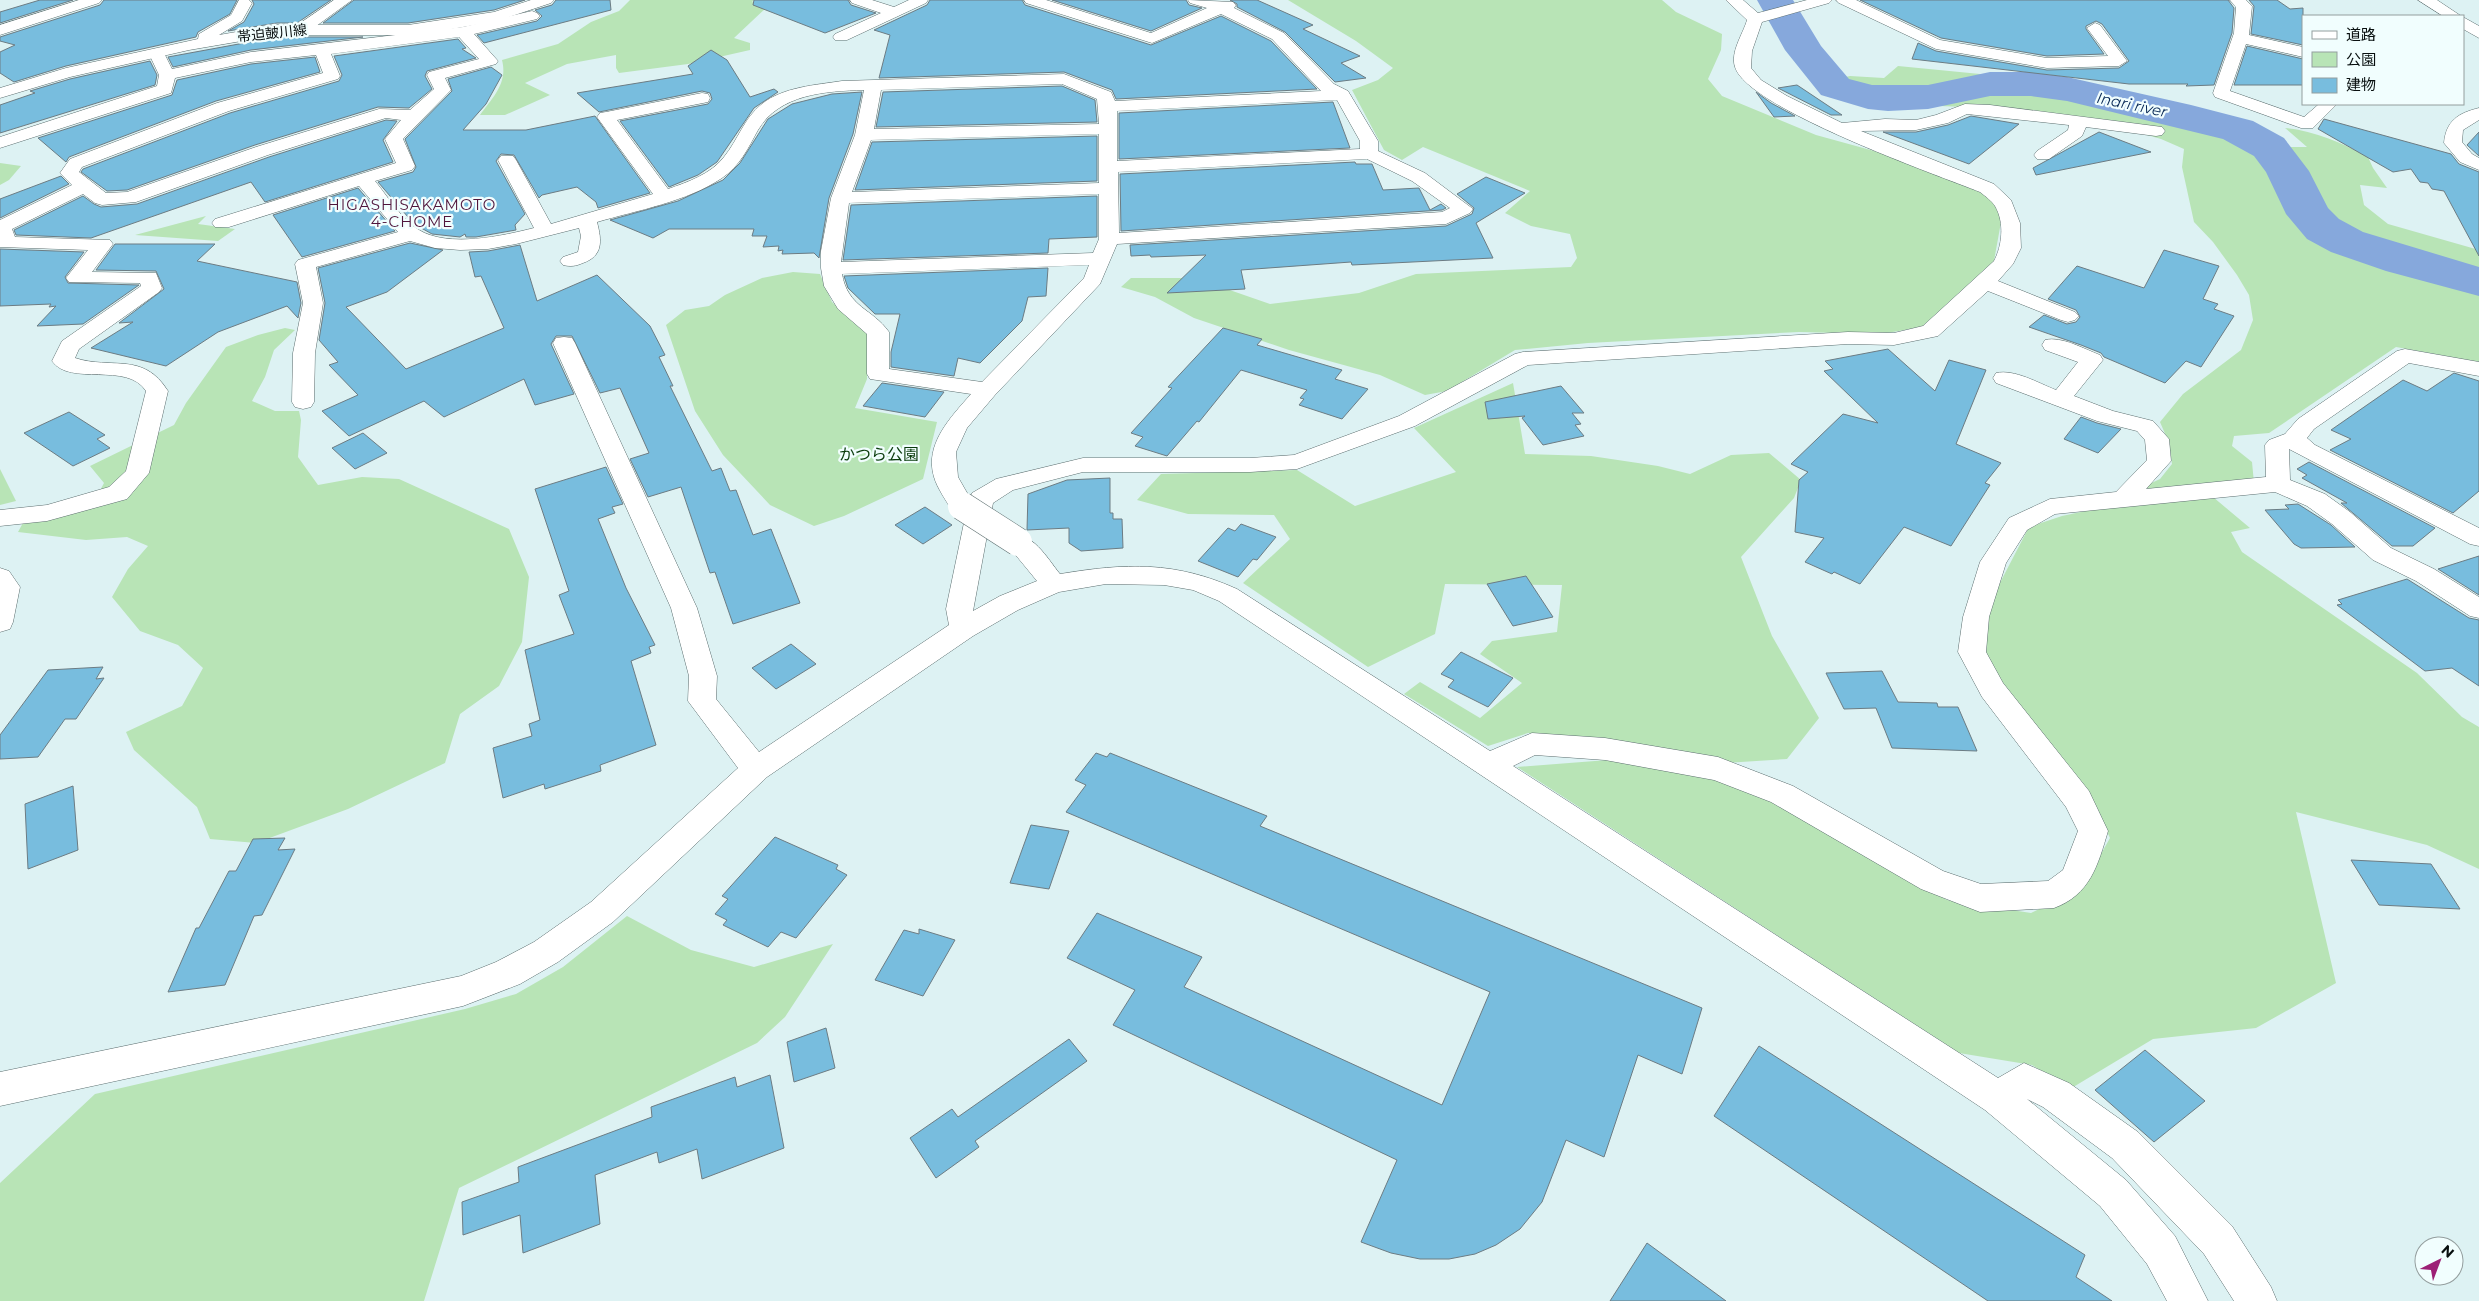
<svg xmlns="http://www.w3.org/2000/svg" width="2479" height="1301" font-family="Montserrat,'Noto Sans JP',sans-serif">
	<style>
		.green { fill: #b8e4b6 }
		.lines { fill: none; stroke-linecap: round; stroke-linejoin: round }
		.river { fill: #86a8dc; fill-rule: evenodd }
		.building { fill: #78bdde; stroke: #6c7c83 }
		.street-casing { stroke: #5c6e6f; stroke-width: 1 }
		.secondary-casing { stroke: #5c6e6f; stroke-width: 1 }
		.street { fill: #fff; fill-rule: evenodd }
		.secondary { fill: #fff; fill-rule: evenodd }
		.street-bridge-casing { stroke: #5c6e6f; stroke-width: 29; stroke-linecap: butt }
		.street-bridge { stroke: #fff; stroke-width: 28 }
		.labels { text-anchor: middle; stroke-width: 4.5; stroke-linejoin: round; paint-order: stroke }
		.far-street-label { font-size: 14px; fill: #080f0f; stroke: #f1fefe }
		.far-water-label { font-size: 15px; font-style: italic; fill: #062755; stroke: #f1fefe }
		.far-neighbourhood-label { font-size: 15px; letter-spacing: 1px; fill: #50153c; stroke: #f1fefe }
		.park-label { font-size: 16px; fill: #093b0b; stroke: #f1fefe }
	</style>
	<rect width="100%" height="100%" fill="#ddf2f3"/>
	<g class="green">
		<path d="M630,0h124l-2,2 15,5 -33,31 16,5v7l-62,14 -69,9 -3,-5v-13l-49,9 -42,19 25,12 -45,20h-25c13,-18 28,-32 22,-55l56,-16 33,-22 28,-11z"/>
		<path d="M1288,0h374l14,12 46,22 -1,16 -13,29 14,17 94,39 80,22 86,32 13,12 6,21 -7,39 -72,66 -41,7 -82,-2 -211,11 -73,7 -68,41 -22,4 -45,-20 -91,-25 -95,-32 -39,-21 -34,-10 10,-9h64l75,26 89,-11 57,-19 155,-7 6,-9 -7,-24 -39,-8 -26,-13 25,-22 -107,-44 -21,13 -18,-10 -32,-60 26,-10 15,-12 -37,-27z"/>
		<path d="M1898,66l155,15 43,10 70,10 46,10 45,16 31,20h19l-22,-19c30,3 57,15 83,29l5,11 14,20 -27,-3 4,20 24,19 91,26v112l-83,-15 -127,86 -35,3 -2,10 20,16 2,21 -108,10 -1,-7 15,-7 12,-15 -3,-21 -9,-21 23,-28 58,-44 12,-30 -4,-25 -12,-20 -24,-33 -19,-20 -12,-55 2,-18 -23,-10 -66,-19 -101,-12 -55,-2 -42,-15 -30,-4 -26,-9 9,-2 34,2z"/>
		<path d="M0,163l21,3 -12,14 -9,5z"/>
		<path d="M206,216l-8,8 37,5 -17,12 -83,-6z"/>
		<path d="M793,272l27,2 12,28 36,33 -1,44 -12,29 82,14 -14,57 -79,37 -30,10 -44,-21 -47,-50 -28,-44 -29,-86 19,-15 24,-4 16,-11 37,-17z"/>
		<path d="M285,328l10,2 -21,20 -9,27 -13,24 23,10h24l2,9 -3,37 20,28 44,-8 37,2 110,50 20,48 -7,65 -23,44 -39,28 -15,49 -97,46 -92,34 -46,-4 -13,-32 -63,-57 -8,-18 56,-26 21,-38 -25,-23 -38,-14 -28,-34 16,-28 20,-23 -21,-9 -41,3 -68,-8 6,-11 69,-17 11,-21 -14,-17 84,-41 12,-22 40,-56 32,-12z"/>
		<path d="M1513,383l12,71 66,2 67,10 32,8 41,-19 38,-2 32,27 -7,18 -53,59 31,79 47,82 -32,41 -62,4 -140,-24 -57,-6 -40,13 -84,-52 16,-12 60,36 42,-35 -42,-29 12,-13 65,-9 5,-47 -117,-1 -10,50 -67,33 -125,-84 47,-44 -16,-24 -86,-1 -51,-14 24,-26 136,-4 58,36 101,-34 -42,-44z"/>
		<path d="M0,469l16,32 -16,4z"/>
		<path d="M2213,497l37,31 -19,4 11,20 175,121 45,44 17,10v142l-52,-24 -131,-33 40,171 -80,45 -103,11 -83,50 -38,-24 -73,-12 -442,-286 91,-7 89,8 72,29 178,103 84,13 50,-24 29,-51 -21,-44 -93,-114 -11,-28 6,-52 38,-73 33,-11 47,-10z"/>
		<path d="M627,916l64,34 63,17 79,-23 -48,73 -28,26 -298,145 -35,113h-424v-118l95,-89 370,-85 51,-15 47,-27z"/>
	</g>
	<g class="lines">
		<path class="river" d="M1757,0h36l28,46 28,33 23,6h56l62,-13h41l36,5 124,28 62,16 31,17 25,33 19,37 11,11 24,13 116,35v29l-93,-25 -55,-19 -24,-13 -21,-25 -20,-42 -12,-16 -31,-17 -156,-38 -36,-5h-41l-62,13 -40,2 -20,-2 -47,-14 -36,-45z"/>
	</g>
	<g class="building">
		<path d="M40,0h33l-73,23v-11z"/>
		<path d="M104,0h133l-7,14 -32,18 -2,5 -130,29 -52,16 -14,-9v-21l15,-7 -15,-4v-4l100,-32z"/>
		<path d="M252,0h79l-34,23h-20l-49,8 16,-9 10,-18z"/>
		<path d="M354,0h171l-31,10 -86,13h-85z"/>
		<path d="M556,0h54l1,10 -127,33 -7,-8 60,-14 5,-5 -7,-6 17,-5z"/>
		<path d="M754,0h94l3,5 25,8 -51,20 -72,-28z"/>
		<path d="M930,0h92l3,5 126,40 70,-29 50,25 46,48 -201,10 -4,-9 -48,-18 -185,6 11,-43 -16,-5 53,-25z"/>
		<path d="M1052,0h134l3,5 13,3 -51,23z"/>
		<path d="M1230,0h27l56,25 -10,4 57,27 -19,7 25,15 -31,4 -50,-50 -48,-25v-3z"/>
		<path d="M1860,0h368l6,8 -2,25 -18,52 -28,1 2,-2h-59l-217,-25 6,-16 18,8 111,19 72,-2 10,-7 -27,-37 -6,-3 -10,5v3l18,25 -57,2 -106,-18z"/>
		<path d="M2249,0h28l13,9 13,-1v37l-52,-11 3,-28z"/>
		<path d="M277,37h86l-112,13 -78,17 -5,-10z"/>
		<path d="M458,39l8,9 -4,1 14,9 -49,13 -2,5 7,13 -23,19 -31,-1 -123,38 -128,45 -20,1 -26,-19 2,-3 147,-56 109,-32 3,-6 -8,-19z"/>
		<path d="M2247,46l56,13v26h-69z"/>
		<path d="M711,50l16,10 23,37 24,-8 4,3 -24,16 -37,54 -19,13 -29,12 -49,-66 88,-17 4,-5 -2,-6 -8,-2 -103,21 -22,-19 116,-19 -5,-8z"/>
		<path d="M315,57l5,15 -104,29 -147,56 -3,5 -28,-24 134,-43 5,-15 74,-16z"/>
		<path d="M150,61l7,14 -2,10 -155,48v-28l35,-12 -5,-2 40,-12z"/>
		<path d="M491,67l11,8 -16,29 -23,26h63l69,-14 55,77 -52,15 -2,-6 -19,-15 -35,8 -3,3 -25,-43 -13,-1 -5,7 29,53 -10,11 1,5 -40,7h-10l-1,-3 -5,3 -28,-3 -18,-10 -36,-42 35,-10 3,-5 -11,-28 47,-48 -4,-12z"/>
		<path d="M1797,85l45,30h-11l-53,-27z"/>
		<path d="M1062,86l33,14 2,22 -221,5 7,-35z"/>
		<path d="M862,92l-9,42 -24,64 -10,60 -5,-5 -32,1 1,-4 -5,1 1,-5 -16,1 4,-11h-15l2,-7h-85l-16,9 -43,-18 68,-19 45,-21 17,-17 28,-44 24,-15 40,-10z"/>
		<path d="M1756,92l15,11 24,13 -21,1z"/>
		<path d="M1333,102l17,46 -231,11v-46z"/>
		<path d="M1971,116l48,8 -50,40 -86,-32h33l32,-7z"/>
		<path d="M2324,119l127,35 8,10 20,8v84l-35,-65 -12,-2 -4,-6 -8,-1 -9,-13 -18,3 -75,-43z"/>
		<path d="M386,120l11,1 -14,19 10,22 -128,40 -14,-20 -160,56 -75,-3 -2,-5 69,-34 11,8 7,3 36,-3 132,-47z"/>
		<path d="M2099,132l52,20 -115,23 -3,-7z"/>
		<path d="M2479,132v24l-12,-11z"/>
		<path d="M1097,136v45l-242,9 17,-48z"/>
		<path d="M1355,162l1,2h16l11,26 36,-2 11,22 11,-6 5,4 -4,2 -321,21 -1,-57z"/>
		<path d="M61,176l8,8 -69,34v-19z"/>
		<path d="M1486,177l39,16 -49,30 17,35 -141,7 -1,-3 -110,8 4,19 -78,4 39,-38 -55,2 -1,-2 -19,1 -1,-11 316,-19 26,-12 2,-6 -17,-14z"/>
		<path d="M358,188l37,43 -93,26 -29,-42z"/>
		<path d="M1097,196v41l-48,2 -1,14 -205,7 8,-55z"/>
		<path d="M410,243l33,7 -56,42 -41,15 60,62 98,-41 -23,-52 -6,1 -6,-25 19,-1 32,-6 17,56 60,-26 53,51 15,29 -6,2 14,29h-3l42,85 9,-3 9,23 6,-1 17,45 18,-6 29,74 -67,21 -18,-52 -5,1 -29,-86 -33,10 -18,-38 19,-6 -29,-65 -20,5 -28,-57h-16l-5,8 23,50 -39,11 -11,-26 -80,38 -20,-16 -75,35 -27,-25 36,-16 -29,-30 9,-3 -19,-22 6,-37 -7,-35z"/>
		<path d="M115,244h100l-18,17 100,21 4,21 -3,15 -11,-12 -69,26 -52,34 -75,-18 42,-26 -14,1 45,-34 -8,-18 -60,-1z"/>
		<path d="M0,249l84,3 -19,25 3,6 71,2 -56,39 -46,2 19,-20 -7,1 2,-3 -51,2z"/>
		<path d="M2164,250l55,16 -16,33 15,5 -4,5 20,7 -33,51 -15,-6 -21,22 -61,-26 -3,-4 -20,-8 -52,-18 15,-12 23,9 9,-2 4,-5 -4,-7 -28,-11 29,-33 67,22z"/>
		<path d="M1048,268l-2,28 -18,1 -6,24 -42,42 -22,-5 -4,18 -63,-9v-15l9,-38h-25l-27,-26 -4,-12z"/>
		<path d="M1223,328l39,11 -5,6 85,25 -7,9 33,10 -26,30 -43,-14 5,-6 -4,-1 7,-8 -66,-20 -42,52 -2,-1 -30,35 -32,-10 8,-9 -12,-4 41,-45 -4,-1z"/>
		<path d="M1888,349l47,42 14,-31 37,10 -30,74 45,19 -16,20 5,2 -39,61 -47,-19 -44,57 -26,-12 -2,2 -27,-12 19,-24 -29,-6 4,-52 9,-8 -17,-8 52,-50 35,9 -54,-52 9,-2 -8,-8z"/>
		<path d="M2454,373l25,8v110l-26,22 -123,-63 21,-11 -20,-9 72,-50 24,11z"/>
		<path d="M882,383l62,9 -19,25 -62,-11z"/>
		<path d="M1561,386l23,27h-12l9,11 -6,1 9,11 -41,9 -21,-27 3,-2 -37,3 -3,-17z"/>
		<path d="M69,412l36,23 -8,4 13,9 -37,18 -49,-33z"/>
		<path d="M2081,417l16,6 24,6 -23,24 -34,-14z"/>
		<path d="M363,433l24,20 -32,16 -23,-21z"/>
		<path d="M2309,462l126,66 -22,18h-21l-51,-43h6l-45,-25 5,-3 -10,-6z"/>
		<path d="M606,467l17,37 -11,3 3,6 -17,6 28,69 29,57 -6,2 2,6 -20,8 25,84 -56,20 1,6 -56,18 -1,-5 -41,14 -10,-50 39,-12 -3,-12 11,-4 -15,-70 49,-16 -15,-39 10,-4 -34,-102z"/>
		<path d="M1110,478v35h3v6h9l1,29 -42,3 -12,-8v-15l-42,2 1,-36 39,-14z"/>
		<path d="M2298,504l33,21 24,22 -54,1 -7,-4 -29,-34 24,-1 -4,-4z"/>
		<path d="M925,507l27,18 -29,19 -28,-19z"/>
		<path d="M1241,524l35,13 -19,23 -4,-1 -15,18 -40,-16 30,-33 7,3z"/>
		<path d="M2479,556v39l-41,-26z"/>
		<path d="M1526,576l27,41 -40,9 -26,-42z"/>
		<path d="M2407,579l62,39 10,2v66l-27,-18 -27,3 -88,-66 5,-1 -4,-4z"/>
		<path d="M791,644l25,20 -40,25 -24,-21z"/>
		<path d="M1461,652l52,26 -25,29 -40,-20 6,-7 -13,-6z"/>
		<path d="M103,667l-7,12 8,-1 -28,41h-11l-27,38 -38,2v-24l48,-65z"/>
		<path d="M1882,671l16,31 39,1 1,4h20l19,44 -85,-3 -16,-40 -32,1 -18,-36z"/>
		<path d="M1096,753l11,4 3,-4 157,63 -7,10 442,182 -20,66 -44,-19 -34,102 -38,-17 -24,62 -22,27 -24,16 -21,9 -26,5h-29l-29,-6 -30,-11 36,-82 -284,-135 22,-35 -68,-32 30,-45 105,44 -18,30 258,118 48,-113 -424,-180 20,-27 -11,-5z"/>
		<path d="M73,786l5,64 -50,19 -3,-65z"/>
		<path d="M1031,825l38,6 -20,58 -39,-6z"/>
		<path d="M775,837l63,28 -2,4 11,6 -51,63 -15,-6 -13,15 -45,-22 4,-5 -12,-6 13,-15 -6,-3z"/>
		<path d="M285,838l-7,12 17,-1 -33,66 -8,1 -29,69 -57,7 28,-64h3l30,-57h7l17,-32z"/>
		<path d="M2351,860l80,4 29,45 -81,-4z"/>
		<path d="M919,929l36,11 -32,56 -48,-16 29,-50 15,4z"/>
		<path d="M826,1028l9,40 -41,14 -7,-40z"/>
		<path d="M1069,1039l18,22 -112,80 4,6 -43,31 -26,-40 42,-29 6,8z"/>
		<path d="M1759,1046l326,209 -9,22 36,24h-124l-274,-185z"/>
		<path d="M2145,1050l60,51 -51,41 -59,-52z"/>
		<path d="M770,1075l14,73 -82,31 -5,-30 -38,14 -2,-11 -62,23 5,49 -77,29 -3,-38 -57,20 -1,-33 57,-20 -1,-15 134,-50 -1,-10 84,-30 2,10z"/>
		<path d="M1647,1243l79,58h-116z"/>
	</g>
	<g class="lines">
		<g class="street-casing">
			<g id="street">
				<path d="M79,0h23l-3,3 -99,32v-10z"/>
				<path d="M334,0h18l-44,32h-12l-2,-3 2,-3z"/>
				<path d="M850,0h22l22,7 15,-7h19l-2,3 -79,37h-12l-2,-3 2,-3 46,-21 -29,-10z"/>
				<path d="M1024,0h22l105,33 56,-25 -17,-5 -2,-3 45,2 3,3 -2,3 50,25 50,51 14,7 30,50v10l47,22 48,36 -3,4 -24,11 -329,20 -17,40 -105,111 -28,33 -11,24 2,25 12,21 2,-5 24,-14 87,-21h167l44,-3 105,-39 116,-62 8,-2 325,-20 46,1 29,-7 71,-65c8,-15 11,-38 1,-55 -3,-5 -10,-10 -15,-14 -43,-17 -233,-84 -245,-125 -5,-15 8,-33 12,-47l-21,-20h17l15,13 49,-13h25l-3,3 -67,19 -10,29 -1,17 10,12 26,16 55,27 43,-4 31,1 20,-5 29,-11 25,1 172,22 3,4 -3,4 -6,1 -70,-9 -4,9 -33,23h-12l-3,-4 3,-4 31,-21 1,-5 -102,-11 -19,9 -32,7 -55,1 133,53 17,16 9,23 1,25 -8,16 -15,17 77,31 4,4 -4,4 -7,2 -7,-2 -73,-29 -50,45 -44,9 -46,-1 -320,21 -113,61 -118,43 -47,3h-167l-70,18 -20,13 -20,108 27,-15 37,-15 -32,-39 4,-6c23,-6 38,22 51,38 66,-11 115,-13 177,15l253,162 42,-18 73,5 113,19 75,29 150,85 38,13 67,-3 15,-11 15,-39 -12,-24 -84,-110 -24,-45 5,-35 17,-55 29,-44 41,-19 66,-7 31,-32 -2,-20 -8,-9 -40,-10 -101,-38 -3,-5 3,-5c19,-4 42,10 60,17l22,-28 -33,-12 -3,-5 3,-5c17,-4 39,9 55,15l3,5 -29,36 39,15 40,10 16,18 2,22 -25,28 120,-12 -1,-32 4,-5 16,-6 13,-15 99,-68 8,-2 74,13v14l-70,-13 -95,66 -7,9 8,7 164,83v18l-9,-2 -181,-95 1,31 35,14 25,18 41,36 43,21 45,28v21l-9,-2 -54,-35 -43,-21 -41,-36 -25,-18 -32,-14 -220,22 -28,16 -21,33 -17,54 -3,35 17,31 86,108 19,40c-10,34 -18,64 -54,77l-74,4 -59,-23 -150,-87 -57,-22 -109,-20 -70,-5 -22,11 485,312 26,-15 45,20 69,49 94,94 39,61 6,14h-43l-30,-47 -92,-96 -69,-51 -16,-8 99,81 49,56 33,65h-41l-20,-37 -47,-58 -115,-96 -766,-509 -26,-11 -29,-5 -58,-1 -47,8 -41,18 -45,26 -206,141 -154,145 -55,40 -38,22 -57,22 -463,100v-34l461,-96 35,-14 38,-20 57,-40 147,-134 -50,-67 1,-25 -18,-68 -118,-265 3,-5 8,-1 8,1 3,5 122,265 20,68 -1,23 43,53 190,-127 -3,-16 20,-96 -13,-1c-6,-10 -16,-24 -19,-35 -10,-33 17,-60 37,-83l-101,-15 -3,-5v-40l-29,-25 -14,-23 -3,-18v-17l10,-53 24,-63 9,-45c-38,1 -85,4 -106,40 -10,18 -18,36 -36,48 -36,24 -84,32 -125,44 5,19 6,34 -14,41 -7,3 -12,4 -20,2l-3,-4 3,-4 15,-5 3,-16 -2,-8 -63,16 -28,5 -28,1 -25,-2 -25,-7 -94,26 7,36 -8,50 -1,49 -3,5 -8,2 -8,-2 -3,-5 1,-49 10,-50 -8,-39 3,-4 100,-28 -39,-46 -130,41h-14l-3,-4 3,-4 181,-56 -11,-24 16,-19 -15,-2 -118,37 -132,47 -34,3 -7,-2 -12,-9 -71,35 3,8 95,3 3,4 -21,28 64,1 6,15 -3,4 -80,57 -4,9c37,12 68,-7 93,33l-19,82 -22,26 -80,22 -47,5v-16l47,-5 62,-18 17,-16 20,-80c-19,-30 -76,-4 -94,-30l10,-20 79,-55 -1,-3 -71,-1 -3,-4 22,-28 -88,-3v-27l72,-35 -12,-12 10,-14 147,-56 106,-30 -7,-18 -65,7 -76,16 -4,15 -171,55v-11l157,-51 2,-11 -8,-17 8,-5 6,2 7,14 79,-17 212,-25 69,-16 5,2 3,3 -3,3 -63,15 24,27 -2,3 -51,14 6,12 -48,49 12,27 -3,4 -37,11c13,16 27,39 44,49 30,18 83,6 115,-2l-36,-68 3,-4h12l3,4 35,64 102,-30 -56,-77 3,-4 6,-1 96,-19 6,1 2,4 -2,4 -91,18 51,69c20,-7 43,-15 56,-32 14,-17 20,-39 38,-53 21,-17 54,-19 80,-23l222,-7 47,18 4,9 206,-10 -49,-52 -51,-25 -69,29 -126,-40zM459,37l20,22 -50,13 -2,3 7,14 -24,21 -31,-1 -123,38 -129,45 -21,1 -27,-21 3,-5 147,-56 109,-32 2,-3 -9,-22zM1062,84l35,15 2,25 -225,5 7,-39zM1337,100l23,41v8l-243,12v-50zM1099,134v49l-247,9 19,-52zM1367,159l45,22 38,27 -8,4 -323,21 -1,-61zM1099,194v45l-6,14 -252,9 8,-59zM1089,265l-5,13 -102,104 -93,-13v-37c-17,-24 -41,-24 -47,-58z"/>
				<path d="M1836,0h20l84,40 107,18 61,-2 -21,-28 8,-5 5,2 27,36 -8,5 -72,2 -111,-19 -97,-46z"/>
				<path d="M2230,0h16l6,6 -3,29 54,12v10l-57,-13 -16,47 74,26 15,-13h18l-24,24h-12l-86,-31 -2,-4 21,-60 2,-26z"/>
				<path d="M2418,0h19l24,16h-18z"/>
				<path d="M2463,17l16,9v12l-16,-9z"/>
				<path d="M2479,108v12l-16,10 -1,12 10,12 7,4v12l-19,-8 -16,-19c2,-22 14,-30 35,-35z"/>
				<path d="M0,568l9,3 11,16 -7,35 -3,7 -10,3z"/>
			</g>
		</g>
		<g class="secondary-casing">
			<path id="secondary" d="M239,0h10l3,3 -10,18 -23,14 58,-10h131l86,-13 37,-12h23l-3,3 -54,18 -57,10 -32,4h-131l-88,15 -119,27 -70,21v-10l66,-20 132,-29 1,-5 32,-19z"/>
		</g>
		<use href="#street" class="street"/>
		<use href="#secondary" class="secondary"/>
		<g class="street-bridge-casing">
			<path id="street-bridge" d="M962,506l56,36"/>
		</g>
		<use href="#street-bridge" class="street-bridge"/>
	</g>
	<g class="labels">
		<g class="far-street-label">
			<text transform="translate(272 33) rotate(-6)" y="5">帯迫皷川線</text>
		</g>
		<g class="far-water-label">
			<text transform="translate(2132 105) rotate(12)" y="5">Inari river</text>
		</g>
		<g class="far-neighbourhood-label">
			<text x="412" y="210">HIGASHISAKAMOTO<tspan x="412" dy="17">4-CHOME</tspan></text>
		</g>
		<g class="park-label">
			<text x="879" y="460">かつら公園</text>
		</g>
	</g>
	<rect x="2302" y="15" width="162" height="90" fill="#f1fefe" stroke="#949e9e"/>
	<rect x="2312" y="31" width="25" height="8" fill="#ffffff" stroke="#949e9e"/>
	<text x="2346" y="40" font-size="15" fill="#080f0f">道路</text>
	<rect x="2312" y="52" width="25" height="15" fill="#b8e4b6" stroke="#949e9e"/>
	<text x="2346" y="65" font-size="15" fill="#080f0f">公園</text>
	<rect x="2312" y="78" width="25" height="15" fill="#78bdde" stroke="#949e9e"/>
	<text x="2346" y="90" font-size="15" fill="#080f0f">建物</text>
	<g transform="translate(2439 1261) rotate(42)"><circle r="24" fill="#f1fefe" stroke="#949e9e"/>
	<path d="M0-4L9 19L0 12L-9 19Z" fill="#9c2076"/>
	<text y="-8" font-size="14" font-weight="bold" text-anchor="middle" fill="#080f0f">N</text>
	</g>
</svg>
